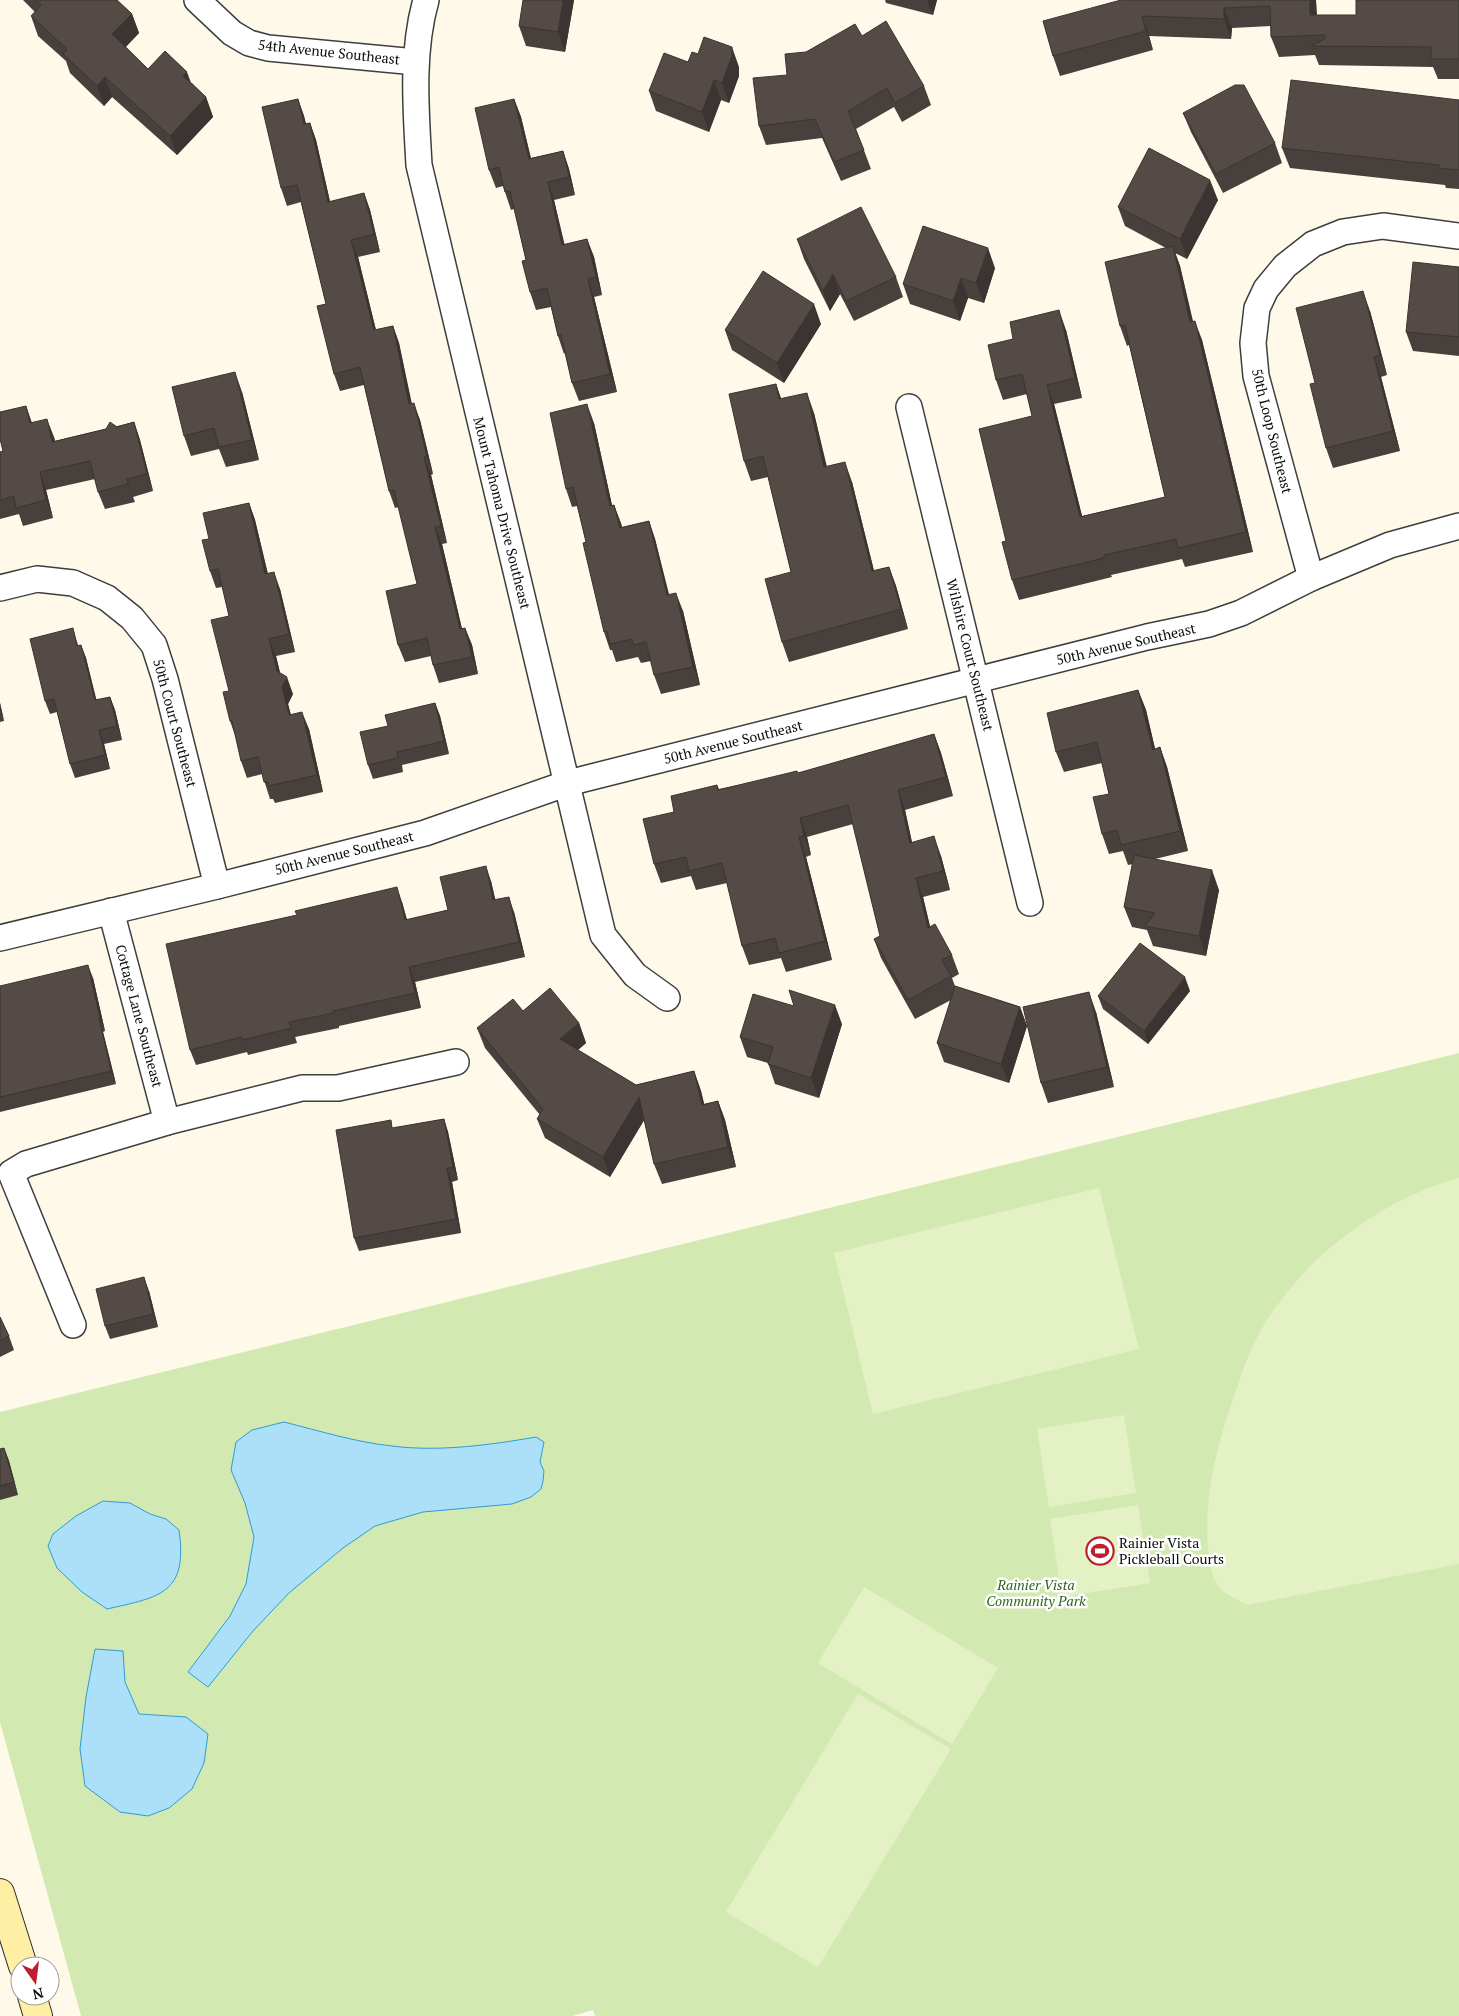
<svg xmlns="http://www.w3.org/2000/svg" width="1459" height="2016" font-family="'PT Serif',serif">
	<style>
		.green { fill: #d2eab2 }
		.pitch { fill: #e4f1c4 }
		.water { fill: #abe0f8; stroke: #309bd2 }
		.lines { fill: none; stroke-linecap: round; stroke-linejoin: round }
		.street-casing { stroke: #3e3e3e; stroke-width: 28 }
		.secondary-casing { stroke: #2d2d2d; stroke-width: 30 }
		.street { stroke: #fff; stroke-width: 25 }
		.secondary { stroke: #ffefa4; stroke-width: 28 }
		.wall { fill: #48403d }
		.shaded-wall { fill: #3b3432 }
		.building { fill: #544b47; stroke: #3b3432 }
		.labels { text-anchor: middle; stroke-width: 5; stroke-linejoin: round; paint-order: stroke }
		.street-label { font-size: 14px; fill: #0b0b0b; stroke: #fff }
		.poi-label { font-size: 14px; fill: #0b0b0b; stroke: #fff; text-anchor: start }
		.park-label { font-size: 14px; font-style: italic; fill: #2e641a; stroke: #fff }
	</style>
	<rect width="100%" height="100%" fill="#fff9e9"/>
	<path class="green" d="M1459,1053v963h-864l-2,-6 -21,6h-491l-81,-294v-310z"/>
	<g class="pitch">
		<path d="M1459,1178v386l-212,41c-8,-5 -19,-9 -26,-16 -10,-10 -12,-29 -13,-43 -4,-53 10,-105 28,-155 7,-22 15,-45 28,-66 10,-17 23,-33 36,-48 41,-45 100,-83 159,-99z"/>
		<path d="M1099,1188l40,161 -266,65 -39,-161z"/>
		<path d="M1124,1415l12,78 -87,14 -12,-78z"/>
		<path d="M1138,1505l12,78 -88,14 -12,-78z"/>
		<path d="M864,1587l134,81 -46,76 -134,-81z"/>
		<path d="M858,1694l93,55 -133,218 -92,-55z"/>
	</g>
	<g class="water">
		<path d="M284,1422c36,9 71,20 108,24 47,6 98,-1 144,-9l8,5 -4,20 4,9 -1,10 -2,8 -10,8 -19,7 -89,8 -48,14 -32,22 -54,45 -36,38 -45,56 -20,-15 42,-56 16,-32 8,-47 -9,-34 -14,-33 5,-28 16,-12z"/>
		<path d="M103,1501l27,2 20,11 16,5 13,11c9,63 -18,67 -72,79l-25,-17 -25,-24 -9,-22 5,-12 23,-18z"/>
		<path d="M95,1649l28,2 2,31 14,32 47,3 22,17 -4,29 -12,26 -23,19 -21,8 -28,-4 -35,-26 -5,-37 6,-52z"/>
	</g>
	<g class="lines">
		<g class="street-casing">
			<g id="street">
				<path d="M197,0l35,33 17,10 19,5 148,14"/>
				<path d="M426,0c-15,53 -10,111 -7,165l184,770 32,40 32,23"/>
				<path d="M909,407l121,496"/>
				<path d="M1311,578l-55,-202 -3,-33 4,-35 9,-19 19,-23 28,-22 30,-12 40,-6 76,10"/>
				<path d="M0,588l37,-9 36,4 34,15 25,20 22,27 11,34 52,207"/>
				<path d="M111,911l56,211"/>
				<path d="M0,938l217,-52 208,-53 143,-50 579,-146 62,-13 32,-11 70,-35 79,-33 69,-19"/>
				<path d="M73,1325l-62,-152 15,-9 141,-42 135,-34h36l118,-26"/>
			</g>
		</g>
		<g class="secondary-casing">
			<g id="secondary">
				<path d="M0,1893l23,73"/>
				<path d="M32,1996l6,20"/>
			</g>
		</g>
		<use href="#street" class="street"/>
		<use href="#secondary" class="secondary"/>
	</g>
	<g class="wall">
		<path d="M23,0h94l15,14 7,19 -13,14 22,22 44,14 14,14 7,20 -36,38 -65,-58 -8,9 -34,-33 -4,-12 -28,-25 -7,-20 4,-4z"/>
		<path d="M574,0l-9,52 -39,-6 -7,-20z"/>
		<path d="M885,0h52l-4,15 -47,-12z"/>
		<path d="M1316,0l1,15h39l103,-15v79h-21l-5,-12 -114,-2 -4,-10 -36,2 -8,-20v-11l-39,2 -1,11 -82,-3 4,14 -93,26 -7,-20 -10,-35z"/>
		<path d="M862,36l62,50 7,19 -29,17 -8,-15 -38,22 15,40 -30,12 -19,-43 -56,7 -7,-19 28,-51 19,-23z"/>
		<path d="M698,54l41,13v9l-10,27 -8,-3 -12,32 -53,-21 -7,-20z"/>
		<path d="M298,99l6,17 2,8 4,-1 6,17 14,62 34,-9 6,17 10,42 -22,5 18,73 17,-4 6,17 13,61 8,16 13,54 -2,1 16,68 -5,1 20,85 3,-1 7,17 6,29 -39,9 -6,-18 -2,-9 -26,6 -7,-17 19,-61 -18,-77 -4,1 -6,-17 -25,-106 -24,6 -6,-17 -8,-70 -25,-102 -14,4 -6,-18z"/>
		<path d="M514,99l7,18 10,41 32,-7 6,18 6,26 -21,5 10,45 23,-6 7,18 8,38 -8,2 23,95 -38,9 -7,-18 -7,-30 -1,1 -6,-18 -7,-29 -15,3 -6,-18 -4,-32 -12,-51 -3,1 -8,-24 -7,2 -7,-18z"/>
		<path d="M1459,100v89l-13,-1 -1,-3 -155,-17 -8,-20z"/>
		<path d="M1183,113l92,30 7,20 -59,30 -32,-61z"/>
		<path d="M1218,200l-31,59 -12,-6 5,13 13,55 9,19 51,212 -68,15 -3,-8 -71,16 1,2 -93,23 -7,-20 -6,-39 26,-125 -5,-22 -24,6 -7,-20 70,-50 16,68 -28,6 28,112 83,-19 -36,-152 -2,1 -7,-20 46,-78 -41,-22 -7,-19z"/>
		<path d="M797,239l99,38 7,20 -49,24 -14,-27 -10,17 -26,-52z"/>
		<path d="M1459,267v89l-46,-5 -7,-19z"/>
		<path d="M995,268l-11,35 -16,-5 -8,23 -50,-17 -7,-20z"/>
		<path d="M1370,311l17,64 -6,2 19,74 -67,17 -7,-20 -11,-65z"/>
		<path d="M821,324l-37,59 -52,-33 -7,-20z"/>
		<path d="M776,384l5,15 33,14 13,54 25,15 22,89 15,-4 7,19 12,43 -119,33 -7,-20 9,-70 -23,-95 -17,4 -7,-20z"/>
		<path d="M242,392l17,68 -33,7 -7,-18 -28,7 -7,-20z"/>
		<path d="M26,406l6,17 22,14 1,4 79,-19 6,18 13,51 -20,6 2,5 -30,7 -7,-17 -3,-13 -49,11 7,28 -30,8 -4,-12 -19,5v-67l3,-1z"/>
		<path d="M594,423l18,82h2l8,22 27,-6 6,18 14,55 14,17 17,74 -39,9 -7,-19 -3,-14 -10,2 -3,-6 -22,5 -4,-12h-2l-6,-18 -18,-90 -9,-36 -5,1 -6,-18z"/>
		<path d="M249,503l6,17 13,54 12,15 15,63 -19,4 4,17 13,21 -5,10 3,11 18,14 14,63 -48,11 -2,-4h-3l-8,-25 -15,4 -6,-17 -5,-23 -6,-17 -1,-30v-75l-7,-29 -6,1 -6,-17 -1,-32z"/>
		<path d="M77,642l1,4 3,-1 5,13 10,42 14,-3 5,13 7,30 -18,4 6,25 -35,9 -5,-14 -13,-52 -7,2 -5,-13z"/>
		<path d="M1138,690l8,20 9,39 5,-2 7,20 21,84 -33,8 64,31 -13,66 -53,-10 -6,-16 -15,-3 -8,-20 9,-43 -5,1 -5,-14 -14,3 -7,-20 7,-40 -7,-31 -38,9 -8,-20z"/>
		<path d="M0,703l4,18 -4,1z"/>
		<path d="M435,703l5,13 9,38 -47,11 1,7 -30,7 -5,-14 20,-39z"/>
		<path d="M934,734l7,19 12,43 -48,14 7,32 29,14 9,34 -27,7 7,30 22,28 7,19 -7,4 3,8 65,21 7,19 -18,57 -65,-21 -7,-19 14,-43 -36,19 -34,-61 -7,-19 6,-3 -27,-112 -46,13 4,18 -5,2 26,103 -46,12 -5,-14 -32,7 -7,-19 -15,-63 -31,7 -5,-14 -30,7 -7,-19 63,-79 2,4 80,-16z"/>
		<path d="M491,881l4,19 19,12 11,45 -110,25 6,26 -82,18v2l-44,9 2,6 -49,12 -1,-3 -51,13 -6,-15 212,-148 5,18 41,-10z"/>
		<path d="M93,978l12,53 -2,1 13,52 -116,28v-126z"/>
		<path d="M1190,991l-42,53 -45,-35 -5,-13z"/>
		<path d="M523,1011l56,12 7,20 -8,7 58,35 58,-14 7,20 3,13 14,-3 7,19 11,47 -74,17 -8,-20 -10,-44 -34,57 -65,-39 -8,-19 3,-4 -55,-67 -8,-20z"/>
		<path d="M1096,1012l18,75 -66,16 -7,-20z"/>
		<path d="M842,1024l-23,74 -44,-14 -7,-21 -21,-6 -7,-20z"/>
		<path d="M444,1119l4,13 10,48 -6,2 9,51 -102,18 -5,-13 40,-110z"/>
		<path d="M149,1291l9,36 -48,12 -5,-13z"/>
		<path d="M0,1317l9,19 5,14 -14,7z"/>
		<path d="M4,1448l5,13 9,34 -18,5v-51z"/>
	</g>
	<g class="shaded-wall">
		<path d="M563,0h11l-9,52 -7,-20z"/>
		<path d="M928,0h9l-4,15 -5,-13z"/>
		<path d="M1310,0h6l1,35 -7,-20z"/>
		<path d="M1224,8l8,20 -1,11 -7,-20z"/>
		<path d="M132,14l7,19 -20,20 -7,-19z"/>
		<path d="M1142,16l7,20 4,14 -7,-19z"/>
		<path d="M732,47l7,20v9l-10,27 -7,-20z"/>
		<path d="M187,72l7,19 -11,-15z"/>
		<path d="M105,77l7,20 -8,9 -7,-20z"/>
		<path d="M714,80l7,20 -12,32 -7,-20z"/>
		<path d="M206,97l7,20 -36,38 -7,-19z"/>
		<path d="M298,99l6,17 6,25 -6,-17z"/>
		<path d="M514,99l7,18 14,60 -6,-18z"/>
		<path d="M310,123l6,17 18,79 -6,-17z"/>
		<path d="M563,151l6,18 6,26 -6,-18z"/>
		<path d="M1210,180l8,20 -31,59 -7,-20z"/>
		<path d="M548,182l6,18 15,63 -7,-18z"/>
		<path d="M364,193l6,17 10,42 -6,-18z"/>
		<path d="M587,239l7,18 8,38 -6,-18z"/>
		<path d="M351,240l7,17 22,90 -6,-17z"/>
		<path d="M1173,246l7,20 17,75 -7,-19z"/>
		<path d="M988,248l7,20 -11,35 -8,-20z"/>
		<path d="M833,274l7,20 -10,17 -7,-20z"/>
		<path d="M961,278l7,20 -8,23 -7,-20z"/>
		<path d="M588,279l6,18 23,95 -7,-18z"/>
		<path d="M1363,291l7,20 17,64 -7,-20z"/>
		<path d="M814,304l7,20 -37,59 -7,-20z"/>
		<path d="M1059,310l7,20 16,68 -7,-20z"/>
		<path d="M1195,321l7,19 51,212 -7,-20z"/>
		<path d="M393,326l6,17 16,79 -6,-18z"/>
		<path d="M1374,357l7,20 19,74 -7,-20z"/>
		<path d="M235,372l7,20 17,68 -7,-20z"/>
		<path d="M776,384l7,20 -4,-5z"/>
		<path d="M1047,385l7,19 33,132 -7,-19z"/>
		<path d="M807,393l7,20 17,74 -7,-20z"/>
		<path d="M414,403l6,17 13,54 -6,-17z"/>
		<path d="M587,404l7,19 22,101 -6,-18z"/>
		<path d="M26,406l6,18 -2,-1z"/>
		<path d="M47,419l7,18 5,23 -7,-18z"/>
		<path d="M134,422l6,18 13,51 -6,-17z"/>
		<path d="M424,457l7,18 16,68 -6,-17z"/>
		<path d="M845,462l7,20 27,109 -7,-20z"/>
		<path d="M40,472l6,18 7,28 -7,-18z"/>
		<path d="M127,479l6,18 2,5 -7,-18z"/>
		<path d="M249,503l6,17 17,72 -7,-18z"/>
		<path d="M614,505l7,18 6,23 -7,-18z"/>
		<path d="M649,521l6,18 18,74 -6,-18z"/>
		<path d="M435,527l7,17 24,102 -6,-17z"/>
		<path d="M889,567l7,19 12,43 -7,-20z"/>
		<path d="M274,572l6,17 15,63 -6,-18z"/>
		<path d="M676,593l7,18 17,74 -7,-18z"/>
		<path d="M73,628l4,14 4,17 -4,-13z"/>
		<path d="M465,628l7,17 6,29 -6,-17z"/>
		<path d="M269,639l7,17 7,29 4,-8 6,17 -5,10 7,28 -6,-17z"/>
		<path d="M81,645l5,13 14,56 -5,-14z"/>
		<path d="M1138,690l8,20 14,60 -7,-20z"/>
		<path d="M110,697l5,13 7,30 -5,-14z"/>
		<path d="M0,703l4,18 -4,-11z"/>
		<path d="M435,703l5,13 9,38 -5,-13z"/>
		<path d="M302,712l7,17 14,63 -6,-17z"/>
		<path d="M99,730l5,14 6,25 -5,-14z"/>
		<path d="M934,734l7,19 12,43 -7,-19z"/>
		<path d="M1160,747l7,20 21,84 -8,-20z"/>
		<path d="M898,790l7,20 11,52 -6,-19z"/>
		<path d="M800,818l7,19 4,18 -7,-19z"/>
		<path d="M934,836l7,20 9,34 -7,-19z"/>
		<path d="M799,837l7,20 26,103 -7,-19z"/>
		<path d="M486,866l5,15 8,34 -6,-15z"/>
		<path d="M1212,870l7,20 -13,66 -7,-20z"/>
		<path d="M916,878l7,19 12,50 -7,-19z"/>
		<path d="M397,887l5,15 9,33 -6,-15z"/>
		<path d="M509,897l5,15 11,45 -6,-15z"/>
		<path d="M88,965l5,13 12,53 -5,-13z"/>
		<path d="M409,967l6,15 6,26 -6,-15z"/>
		<path d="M1185,977l5,14 -42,53 -4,-13z"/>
		<path d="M1089,992l7,20 18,75 -7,-20z"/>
		<path d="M835,1005l7,19 -23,74 -8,-20z"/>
		<path d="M1020,1007l7,19 -18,57 -8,-19z"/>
		<path d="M99,1018l4,14 13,52 -5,-13z"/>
		<path d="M289,1022l6,15 2,6 -6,-15z"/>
		<path d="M579,1023l7,20 -19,16 -7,-20z"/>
		<path d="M694,1071l7,20 8,33 -7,-19z"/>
		<path d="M639,1097l7,20 -36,60 -7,-20z"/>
		<path d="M718,1101l7,19 11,47 -8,-20z"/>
		<path d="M444,1119l4,13 10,48 -5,-13z"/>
		<path d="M447,1168l5,14 9,51 -5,-14z"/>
		<path d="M144,1277l5,14 9,36 -5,-13z"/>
		<path d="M4,1448l5,13 9,34 -4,-13z"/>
	</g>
	<g class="building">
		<path d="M36,0h81l15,14 -20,20 36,35 17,-18 22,21 -4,4 23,21 -36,39 -65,-59 -8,9 -34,-32 4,-5 -36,-33 10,-11z"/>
		<path d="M523,0h40l-5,32 -39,-6z"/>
		<path d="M1121,0h189v15h46v-15h103v59h-28v-12l-120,-1 14,-7v-4l-54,2 -1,-31 -46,2v11l-82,-3 4,15 -93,25 -10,-35z"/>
		<path d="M886,21l38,65 -29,17 -8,-15 -39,23 16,39 -30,12 -19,-43 -56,7 -6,-48 34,-3 -2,-21 21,-2 49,-28 7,12z"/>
		<path d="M704,37l28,10v9l-10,27 -8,-3 -12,32 -53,-21 15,-38 24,9 4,-10 6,2z"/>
		<path d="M1291,80l168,20v70l-20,-2v-3l-157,-17z"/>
		<path d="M1235,85h9l31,58 -59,31 -33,-61z"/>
		<path d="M298,99l6,25 6,-1 18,79 36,-9 10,41 -23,6 23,90 19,-4 16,78 5,-1 13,54h-3l17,69 -6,1 25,102 5,-1 7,29 -39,8 -6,-27 -29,7 -12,-54 31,-7 -23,-94 -5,1 -29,-124 -26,7 -17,-68 9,-2 -29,-119 -16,3 -19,-81z"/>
		<path d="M514,99l15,60 34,-8 6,26 -21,5 14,63 25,-6 9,38 -8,2 22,95 -38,9 -11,-48 -3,1 -11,-48 -17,4 -8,-31 4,-1 -16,-69 -5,1 -6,-25 -10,3 -14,-62z"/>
		<path d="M1149,148l61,32 -30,59 -62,-32z"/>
		<path d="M861,207l35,70 -50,24 -13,-27 -10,17 -26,-52z"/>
		<path d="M923,226l65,22 -12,35 -15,-5 -8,23 -50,-17z"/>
		<path d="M1173,246l17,76 5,-1 51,211 -68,16 -2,-9 -72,16v3l-92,22 -10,-38 4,-1 -27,-112 53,-13 -10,-42 -26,6 -8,-35 25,-6 -3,-17 49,-12 16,68 -28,7 33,132 85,-20 -40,-172 -5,1 -15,-64z"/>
		<path d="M1413,262l46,5v70l-53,-5z"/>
		<path d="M763,271l51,33 -37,59 -52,-33z"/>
		<path d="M1363,291l17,64 -6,2 19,74 -67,17 -16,-64 5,-1 -19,-75z"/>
		<path d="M235,372l17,68 -33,7 -5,-19 -30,8 -12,-49z"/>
		<path d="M776,384l3,15 28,-6 17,74 21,-5 27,109 17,-4 12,42 -119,33 -17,-63 26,-7 -28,-116 -19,5 -15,-67z"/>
		<path d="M587,404l23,102 4,-1 6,23 29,-7 18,74 9,-2 17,74 -39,8 -8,-33 -12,3 -2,-6 -22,5 -3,-13 -3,1 -21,-89 3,-1 -13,-55 -7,2 -16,-76z"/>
		<path d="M26,406l4,17 17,-4 5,23 54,-13 4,-7 7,5 17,-5 13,52 -20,5 1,5 -30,8 -8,-31 -50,11 6,28 -30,8 -2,-12 -14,4v-48l3,-1 -3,-12v-27z"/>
		<path d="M249,503l16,71 9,-2 15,62 -20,5 8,32 10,6 -5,10 7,28 13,-3 15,63 -49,11v-4h-4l-6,-25 -17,4 -9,-40h-2l-7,-29 6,-1 -18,-71 18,-4 -11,-47 -8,2 -8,-31 7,-1 -6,-26z"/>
		<path d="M73,628l4,18 4,-1 14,55 15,-3 7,29 -18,4 6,25 -35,9 -16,-65 -9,2 -15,-62z"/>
		<path d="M1138,690l15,60 7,-3 20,84 -59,14 -4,-15 -15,4 -9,-37 16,-3 -12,-52 -41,10 -9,-39z"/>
		<path d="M435,703l9,38 -47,11 1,6 -30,7 -8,-33 28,-6 -3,-11z"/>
		<path d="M934,734l12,43 -48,13 12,53 24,-7 9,35 -27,7 12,50 7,-4 17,31 -10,5 9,16 -43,24 -34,-61 6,-3 -32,-131 -48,13 4,18 -5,1 26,104 -46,12 -4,-15 -33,8 -20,-83 -33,8 -3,-14 -32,7 -11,-45 31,-7 -3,-16 46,-11 1,5 79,-19 1,2z"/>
		<path d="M1134,855l78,15 -13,66 -54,-10 10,-13 -31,-6z"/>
		<path d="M486,866l7,34 16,-3 10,45 -110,25 6,26 -82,18 1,2 -45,9 2,6 -49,12v-3l-52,13 -24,-106 131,-29 -2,-4 102,-24 8,33 43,-10 -8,-33z"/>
		<path d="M1140,943l45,34 -41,54 -46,-35z"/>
		<path d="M88,965l12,53h-1l12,53 -111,26v-111z"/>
		<path d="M955,986l65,21 -19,57 -64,-21z"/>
		<path d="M550,988l29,35 -19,16 76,46 58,-14 8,34 16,-4 10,46 -74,17 -15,-67 -36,60 -66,-38 6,-10 -66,-81 36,-29 10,12z"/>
		<path d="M789,990l46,15 -24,73 -43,-14 5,-17 -33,-10 13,-43 41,12z"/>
		<path d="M1089,992l18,75 -66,16 -18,-76z"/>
		<path d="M444,1119l9,48 -6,1 9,51 -102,19 -18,-108 55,-10 1,8z"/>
		<path d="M144,1277l9,37 -48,12 -9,-37z"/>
		<path d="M0,1317l9,19 -9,5z"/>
		<path d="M4,1448l10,34 -14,4v-37z"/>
	</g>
	<defs>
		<g id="stadium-ring" transform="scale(1.4375)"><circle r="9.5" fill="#fff" stroke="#bf1e30" stroke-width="1.5"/><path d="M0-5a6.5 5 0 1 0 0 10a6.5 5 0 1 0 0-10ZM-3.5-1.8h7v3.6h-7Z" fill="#bf1e30"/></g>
	</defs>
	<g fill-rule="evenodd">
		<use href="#stadium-ring" x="1100" y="1551"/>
	</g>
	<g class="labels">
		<g class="street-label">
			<text transform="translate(329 52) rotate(6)" y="5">54th Avenue Southeast</text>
			<text transform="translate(1272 431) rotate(76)" y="5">50th Loop Southeast</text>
			<text transform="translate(502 513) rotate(76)" y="5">Mount Tahoma Drive Southeast</text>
			<text transform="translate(1126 644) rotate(-13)" y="5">50th Avenue Southeast</text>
			<text transform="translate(970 655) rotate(76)" y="5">Wilshire Court Southeast</text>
			<text transform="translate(175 723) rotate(75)" y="5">50th Court Southeast</text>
			<text transform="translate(733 742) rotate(-14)" y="5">50th Avenue Southeast</text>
			<text transform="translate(344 853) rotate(-14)" y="5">50th Avenue Southeast</text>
			<text transform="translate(139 1016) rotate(75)" y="5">Cottage Lane Southeast</text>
		</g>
		<g class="poi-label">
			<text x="1119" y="1548">Rainier Vista<tspan x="1119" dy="16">Pickleball Courts</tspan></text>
		</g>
		<g class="park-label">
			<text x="1036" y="1590">Rainier Vista<tspan x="1036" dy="16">Community Park</tspan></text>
		</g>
	</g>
	<g transform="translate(35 1981) rotate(166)"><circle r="24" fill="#ffffff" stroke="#9d9d9d"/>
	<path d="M0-4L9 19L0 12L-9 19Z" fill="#bf1e30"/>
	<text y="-8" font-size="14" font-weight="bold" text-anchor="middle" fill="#0b0b0b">N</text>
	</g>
</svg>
